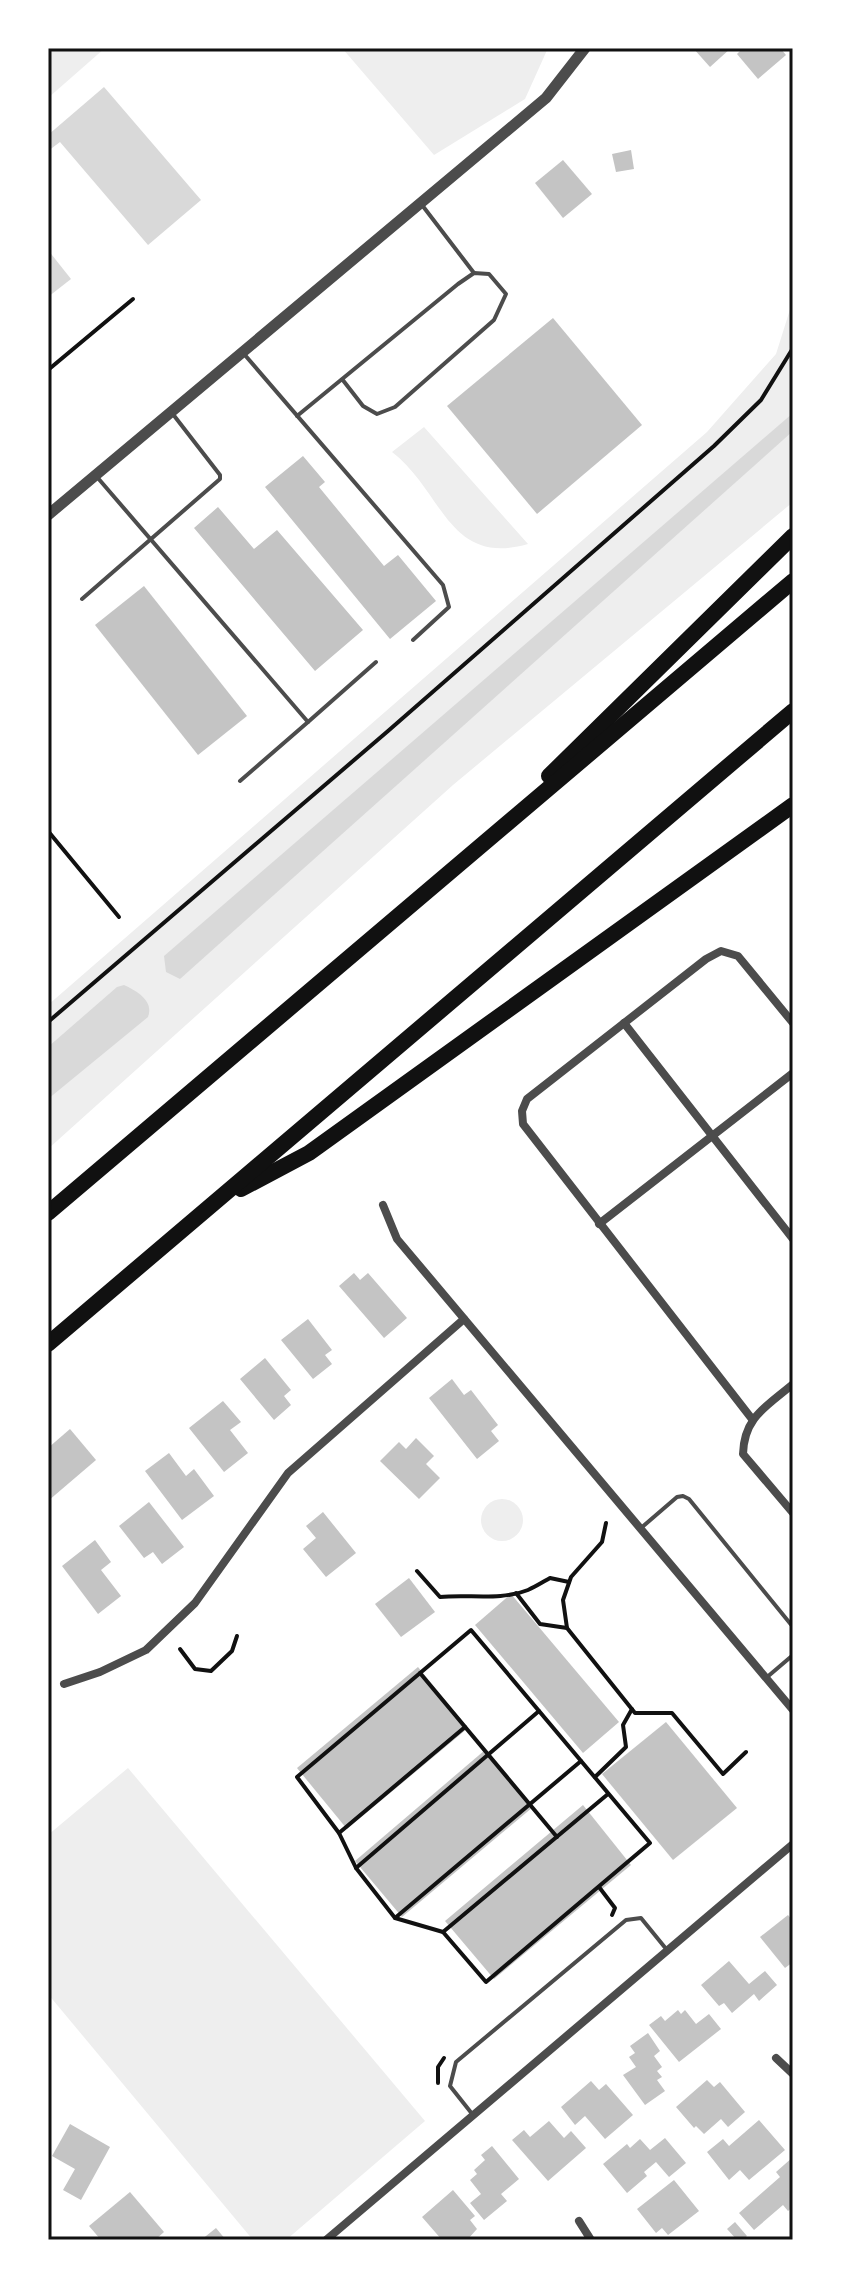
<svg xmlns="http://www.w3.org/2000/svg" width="841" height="2288" font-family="Inter,sans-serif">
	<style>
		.green { fill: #eee }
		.water { fill: #d9d9d9 }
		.building { fill: #c4c4c4 }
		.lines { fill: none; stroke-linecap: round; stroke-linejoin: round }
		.path { stroke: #111; stroke-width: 4 }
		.service { stroke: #4c4c4c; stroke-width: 4 }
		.minor { stroke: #4c4c4c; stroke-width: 8 }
		.tertiary { stroke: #4c4c4c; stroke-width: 11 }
		.motorway { stroke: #111; stroke-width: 16 }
		.neatline { fill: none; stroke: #111; stroke-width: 3 }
	</style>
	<rect width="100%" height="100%" fill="#fff"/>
	<g class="green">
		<path d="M48,48h57l-57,50z"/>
		<path d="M342,48h206l-23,51 -91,56z"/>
		<path d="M793,300v202l-340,283 -405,364v-144l659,-573 69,-78z"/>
		<path d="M424,427l104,117c-80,23 -85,-53 -136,-92z"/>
		<circle cx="502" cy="1520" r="21"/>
		<path d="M128,1768l297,353 -139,119h-33l-205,-246v-159z"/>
	</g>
	<g class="water">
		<path d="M104,87l97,113 -53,45 -88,-103 -12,9v-16z"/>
		<path d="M48,250l23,29 -23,18z"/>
		<path d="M793,413v18l-613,548 -14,-7 -2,-16z"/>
		<path d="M124,985c13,6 30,16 24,32l-100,82v-52l69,-60z"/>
	</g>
	<g class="building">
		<path d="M693,48h38l-21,19z"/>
		<path d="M743,48h37l6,7 -28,24 -21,-25z"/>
		<path d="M631,150l3,19 -18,3 -4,-18z"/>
		<path d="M563,160l29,34 -29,24 -28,-35z"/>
		<path d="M553,318l89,107 -105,89 -90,-108z"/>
		<path d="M303,456l22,26 -6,5 65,79 14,-11 38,46 -46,38 -125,-152z"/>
		<path d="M218,507l36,42 23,-19 86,100 -48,41 -121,-143z"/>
		<path d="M144,586l103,130 -49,39 -103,-130z"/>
		<path d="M354,1273l6,7 8,-7 39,45 -23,20 -45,-52z"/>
		<path d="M308,1319l24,31 -7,5 7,9 -19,15 -32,-39z"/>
		<path d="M265,1358l26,32 -7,6 7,9 -17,15 -34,-41z"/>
		<path d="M452,1379l12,16 7,-5 27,35 -7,6 8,10 -22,18 -48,-61z"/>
		<path d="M223,1401l18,21 -11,8 18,23 -24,19 -35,-44z"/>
		<path d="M70,1429l26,31 -48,41v-53z"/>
		<path d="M416,1438l18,18 -8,8 14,14 -21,21 -39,-38 19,-19 7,7z"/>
		<path d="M169,1453l17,23 8,-7 20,27 -32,24 -37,-49z"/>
		<path d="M149,1502l35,45 -22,17 -9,-12 -9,6 -25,-32z"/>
		<path d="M323,1512l33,41 -30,24 -23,-28 13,-11 -10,-12z"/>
		<path d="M95,1540l16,22 -10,8 20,26 -23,18 -36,-48z"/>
		<path d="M409,1578l26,34 -34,25 -26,-33z"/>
		<path d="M511,1594l108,128 -36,31 -108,-128z"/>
		<path d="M418,1667l50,61 -121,101 -50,-61z"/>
		<path d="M666,1722l71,86 -64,52 -71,-86z"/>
		<path d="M485,1750l48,57 -131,110 -47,-56z"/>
		<path d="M583,1805l48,60 -137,114 -49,-58z"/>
		<path d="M788,1915l5,6v41l-8,6 -25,-31z"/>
		<path d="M729,1961l20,23 16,-13 12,14 -18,16 -5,-7 -22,19 -8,-10 -5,3 -18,-21z"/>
		<path d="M678,2010l3,4 4,-4 11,14 13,-10 12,15 -42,33 -30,-37 12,-9 4,5z"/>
		<path d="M648,2033l12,18 -6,5 8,11 -5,4 5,6 -5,3 8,11 -20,14 -22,-30 13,-8 -7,-10 6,-4 -5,-7z"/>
		<path d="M707,2080l7,7 6,-5 25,30 -17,15 -7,-8 -17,15 -8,-8 -2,2 -18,-21z"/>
		<path d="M591,2081l8,9 7,-6 27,31 -28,24 -20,-23 -10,9 -14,-18z"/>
		<path d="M759,2120l26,30 -36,30 -9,-10 -11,10 -22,-28 16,-13 6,7z"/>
		<path d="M549,2121l15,17 7,-7 15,17 -38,33 -36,-41 12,-10 6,7z"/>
		<path d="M70,2124l40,23 -29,53 -18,-10 12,-21 -23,-13z"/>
		<path d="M665,2138l21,25 -17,14 -13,-15 -12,10 3,4 -20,17 -24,-29 24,-20 3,4 10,-9 10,11z"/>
		<path d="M492,2146l27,33 -18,15 6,7 -23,19 -14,-17 11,-9 -11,-14 7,-6 -3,-4 11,-10 -4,-5z"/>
		<path d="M793,2157v50l-5,4 -5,-6 -29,25 -15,-17 41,-36 -4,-5z"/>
		<path d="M674,2180l25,31 -31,24 -6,-7 -6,5 -19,-24z"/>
		<path d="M453,2190l22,26 -5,4 7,9 -10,11h-25l-20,-23z"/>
		<path d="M130,2192l34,40 -9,8h-54l-12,-14z"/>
		<path d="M735,2222l12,14 -4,4h-6l-10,-11z"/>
		<path d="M216,2228l10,12h-25z"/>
	</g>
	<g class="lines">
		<g class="path">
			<path d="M48,370l85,-71"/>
			<path d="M48,831l71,86"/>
			<path d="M48,1022l340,-291 326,-285 47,-46 32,-52"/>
			<path d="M606,1523l-4,19 -31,35 -8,23 4,28 68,85h37l51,61 23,-22"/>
			<path d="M417,1571l23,26c28,-3 61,4 88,-7 7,-3 15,-8 22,-12l19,4"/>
			<path d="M516,1593l24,31 27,4"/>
			<path d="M471,1630l179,213 -164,139 -43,-50 -48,-14 -39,-50 -17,-35 -42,-56z"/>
			<path d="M180,1649l15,20 16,2 21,-20 5,-15"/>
			<path d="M420,1673l137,164"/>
			<path d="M595,1777l31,-30 -3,-22 9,-16"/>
			<path d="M339,1833l126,-106"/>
			<path d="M356,1868l183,-157"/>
			<path d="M599,1887l16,21 -3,7"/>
			<path d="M395,1918l186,-157"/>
			<path d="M443,1932l165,-138"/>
			<path d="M438,2083v-16l6,-9"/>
		</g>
		<g class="service">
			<path d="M422,205l52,68"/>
			<path d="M244,354l199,231 6,22 -36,33"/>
			<path d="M297,416l161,-132 16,-11 15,1 17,20 -12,26 -99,87 -18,7 -14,-8 -21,-27"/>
			<path d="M97,477l211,245 68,-60"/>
			<path d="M82,599l138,-120v-4l-48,-62"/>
			<path d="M240,781l68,-59"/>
			<path d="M641,1528l36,-31 6,-1 6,3 104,128"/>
			<path d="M766,1678l27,-23"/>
			<path d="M473,2115l-23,-29 6,-24 170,-142 15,-2 26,32"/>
		</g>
		<g class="minor">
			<path d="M624,1023l169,216"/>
			<path d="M383,1205l14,34 396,471"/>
			<path d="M599,1224l194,-151"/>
			<path d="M793,1384c-27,23 -49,33 -50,70l50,59"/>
			<path d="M752,1419l-229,-295 -1,-13 5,-12 179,-140 15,-8 17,5 55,67"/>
			<path d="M64,1684l36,-12 46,-22 49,-47 93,-130 176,-154"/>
			<path d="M776,2058l17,16"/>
			<path d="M579,2221l12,19"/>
			<path d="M326,2240l467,-396"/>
		</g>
		<path class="tertiary" d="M48,515l498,-417 39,-50"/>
		<g class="motorway">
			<path d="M549,776l244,-240"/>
			<path d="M241,1189l68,-36 484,-348"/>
			<path d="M48,1213l745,-632"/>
			<path d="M48,1344l745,-633"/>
		</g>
	</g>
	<rect width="841" height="2288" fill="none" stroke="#ffffff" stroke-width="100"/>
	<rect x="50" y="50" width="741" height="2188" class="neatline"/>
</svg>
